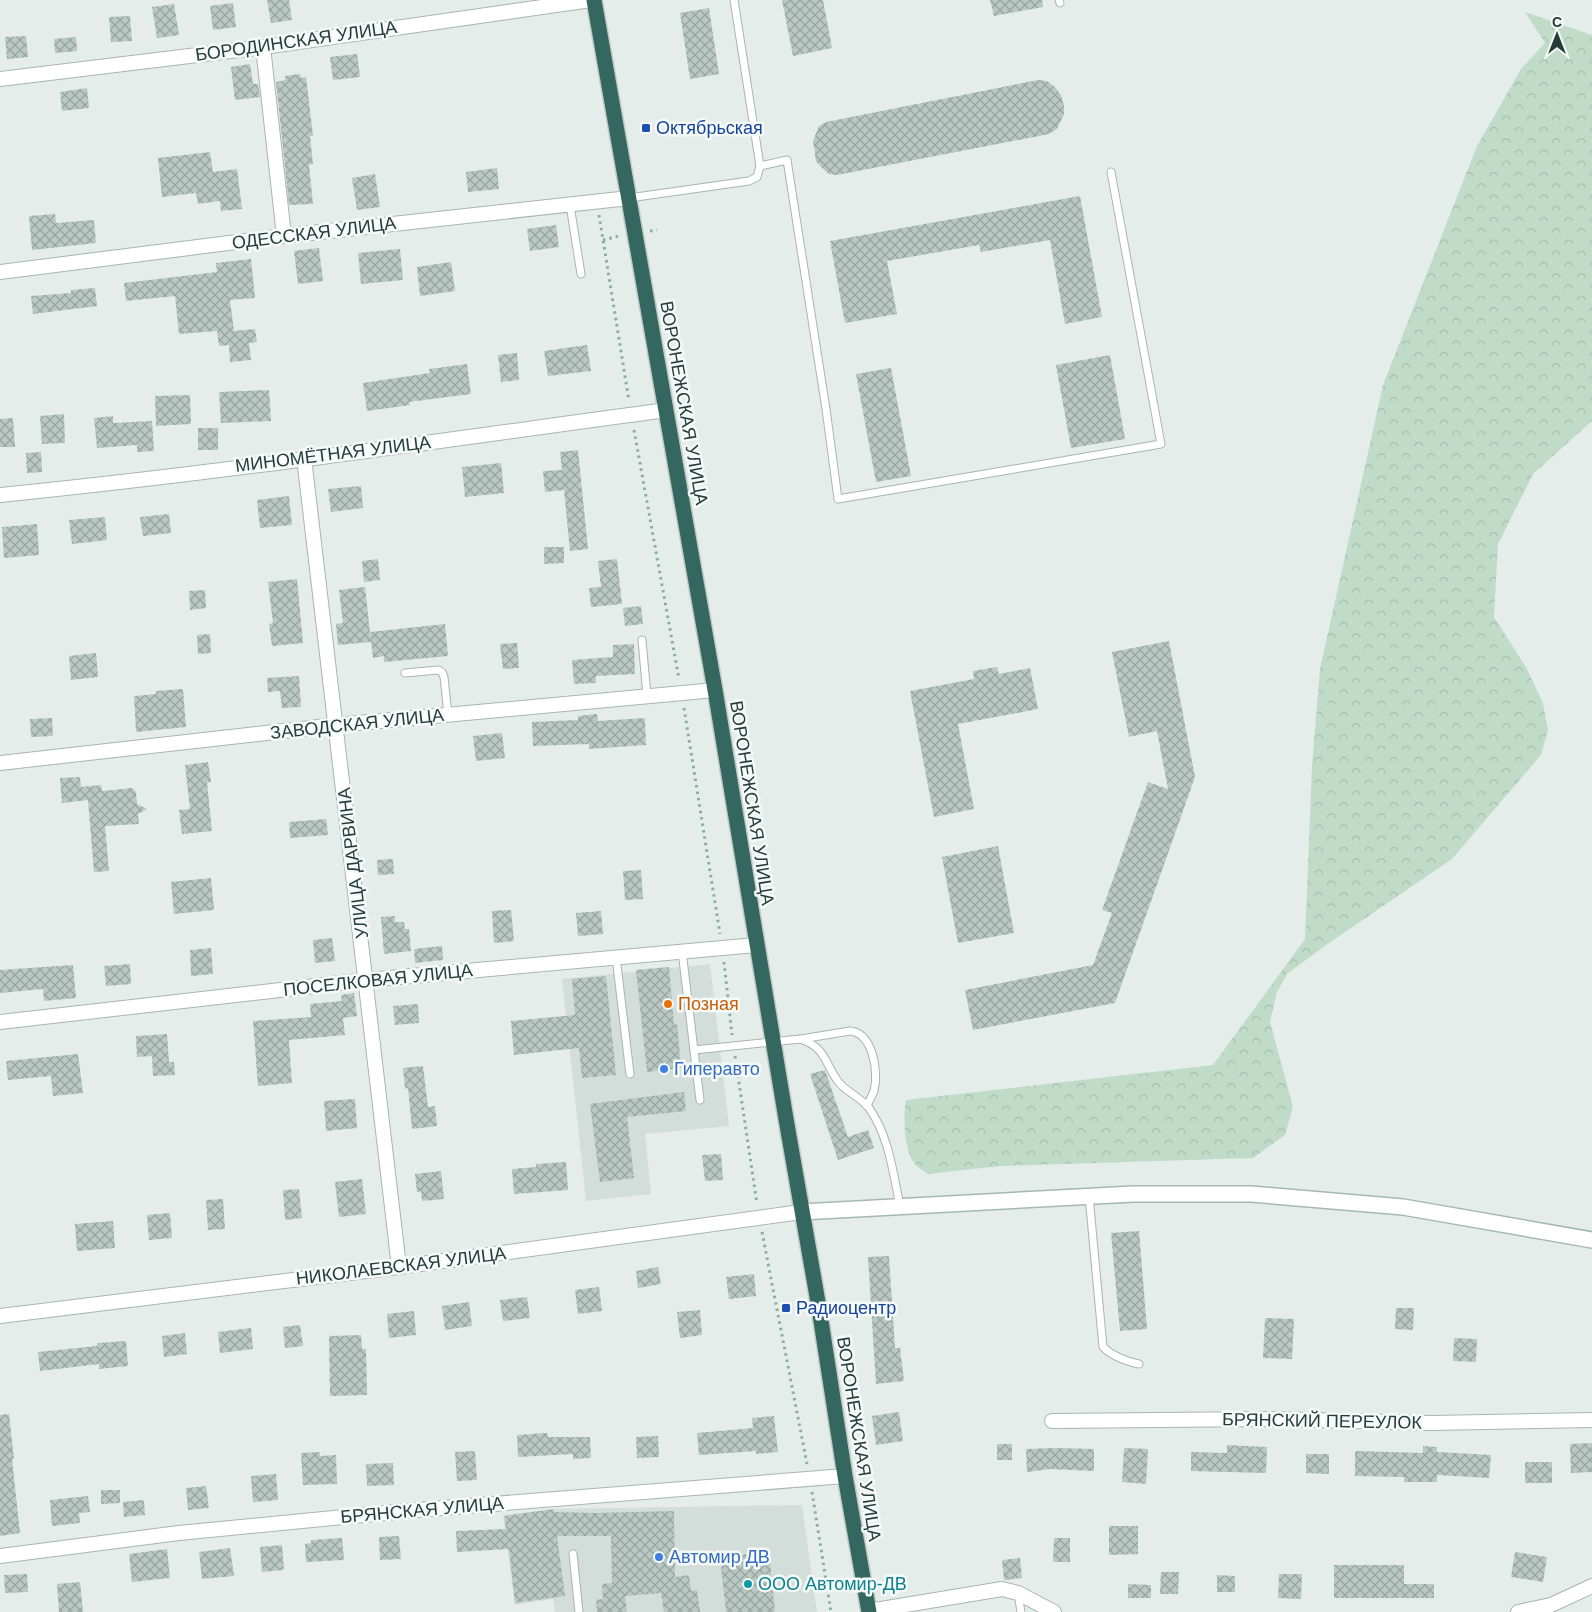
<svg xmlns="http://www.w3.org/2000/svg" width="1592" height="1612" font-family="Helvetica,sans-serif">
	<style>
		.built { fill: #d3ddd9 }
		.forest { fill: url(#forest-crowns) }
		.building { fill: url(#building-cross-hatch) }
		.lines { fill: none; stroke-linecap: round; stroke-linejoin: round }
		.lane-casing { stroke: #a8b5b1; stroke-width: 9 }
		.street-casing { stroke: #a8b5b1; stroke-width: 16 }
		.secondary-casing { stroke: #a4b8b2; stroke-width: 18 }
		.highway-casing { stroke: #c2c9c7; stroke-width: 18 }
		.path { stroke: #88aea4; stroke-width: 3; stroke-dasharray: 2.5 4; stroke-linecap: butt }
		.lane { stroke: #fff; stroke-width: 7 }
		.street { stroke: #fff; stroke-width: 14 }
		.secondary { stroke: #fff; stroke-width: 15 }
		.highway { stroke: #34675f; stroke-width: 15 }
		.transit-dot { fill: #1a4fb4; stroke: #f5faf8; stroke-width: 2 }
		.food-dot { fill: #e8710a; stroke: #f5faf8; stroke-width: 2 }
		.shop-dot { fill: #3f7fe0; stroke: #f5faf8; stroke-width: 2 }
		.culture-dot { fill: #0f9aa8; stroke: #f5faf8; stroke-width: 2 }
		.labels { text-anchor: middle; stroke-width: 5; stroke-linejoin: round; paint-order: stroke }
		.street-label { font-size: 18px; fill: #253d38; stroke: #f5faf8 }
		.transit-label { font-size: 18px; fill: #164399; stroke: #f5faf8; text-anchor: start }
		.food-label { font-size: 18px; fill: #c56008; stroke: #f5faf8; text-anchor: start }
		.shop-label { font-size: 18px; fill: #366cbe; stroke: #f5faf8; text-anchor: start }
		.culture-label { font-size: 18px; fill: #0d838f; stroke: #f5faf8; text-anchor: start }
	</style>
	<defs>
		<pattern id="forest-crowns" width="20" height="18" patternUnits="userSpaceOnUse" patternTransform="scale(1.25)"><rect width="20" height="18" fill="#c0dcc9"/><path d="M2 6a3 3 0 1 1 6 0M12 15a3 3 0 1 1 6 0" fill="none" stroke="#a5bead"/></pattern>
		<pattern id="building-cross-hatch" width="8" height="8" patternUnits="userSpaceOnUse" patternTransform="scale(1.25)"><rect width="8" height="8" fill="#bac8c3"/><path d="M0 0l8 8M0 8l8-8" fill="none" stroke="#97a49f"/></pattern>
	</defs>
	<rect width="100%" height="100%" fill="#e5edea"/>
	<g class="built">
		<path d="M710,964l19,162 -84,8 6,60 -65,7 -24,-222z"/>
		<path d="M802,1505l15,107h-262l-2,-13 -38,6 -12,-90 51,-6z"/>
	</g>
	<path class="forest" d="M1525,12l67,23v386l-59,53 -35,70 -4,73 32,50 17,36 5,27 -7,25 -89,104 -123,84 -42,31 -10,18 -7,30 23,85 -8,28 -32,23 -253,8 -72,8c-4,-3 -10,-6 -13,-10 -11,-11 -12,-50 -9,-64l307,-35 92,-126 7,-173 8,-97 63,-284 94,-239 44,-77 24,-26z"/>
	<g class="building">
		<path d="M267,0h22l3,20 -21,3z"/>
		<path d="M782,0h41l9,48 -39,8z"/>
		<path d="M990,0h52l1,7 -49,9z"/>
		<path d="M233,3l3,24 -23,3 -3,-24z"/>
		<path d="M174,4l5,31 -22,3 -5,-31z"/>
		<path d="M709,8l10,66 -29,5 -10,-66z"/>
		<path d="M130,16l2,25 -21,1 -2,-25z"/>
		<path d="M26,36l2,21 -21,2 -2,-22z"/>
		<path d="M76,37l1,14 -22,2 -1,-14z"/>
		<path d="M357,54l3,23 -27,3 -3,-23z"/>
		<path d="M250,64l3,20h5l2,13 -25,3 -4,-33z"/>
		<path d="M300,74l1,4 5,-1 7,59h-3l3,28 -4,1 4,39 -24,1 -13,-123 9,-2v-4z"/>
		<path d="M1038,80l9,1 8,6 6,8 3,11v8l-7,15 -8,5 -212,41 -8,-1 -7,-6 -6,-7 -3,-20 6,-15 7,-4z"/>
		<path d="M87,88l2,20 -27,3 -2,-19z"/>
		<path d="M210,152l3,20 24,-3 5,40 -21,2 -1,-10 -22,3 -2,-11 -34,4 -4,-39z"/>
		<path d="M497,168l2,21 -31,3 -2,-20z"/>
		<path d="M375,174l5,33 -23,3 -5,-32z"/>
		<path d="M1080,196l22,121 -37,7 -15,-84 -69,12 -2,-7 -92,16 10,53 -52,9 -15,-82z"/>
		<path d="M55,214l1,9 38,-3 2,23 -64,7 -3,-34z"/>
		<path d="M556,225l3,22 -29,4 -3,-22z"/>
		<path d="M319,248l4,33 -25,3 -4,-33z"/>
		<path d="M400,249l3,31 -42,4 -3,-31z"/>
		<path d="M251,259l4,39 -25,2 4,31 21,-2 2,13 -8,1 2,17 -21,2 -1,-17 -10,1 -2,-15 -38,3 -4,-38 -49,5 -2,-18 93,-11 -1,-9z"/>
		<path d="M451,262l4,29 -35,5 -3,-29z"/>
		<path d="M95,288l2,18 -64,8 -2,-18 40,-3v-3z"/>
		<path d="M587,345l4,26 -43,5 -4,-25z"/>
		<path d="M517,353l2,27 -18,2 -3,-27z"/>
		<path d="M1110,355l15,84 -54,9 -15,-83z"/>
		<path d="M467,364l4,30 -62,8 1,3 -43,6 -4,-28 67,-10 -1,-4z"/>
		<path d="M891,368l20,108 -35,6 -20,-108z"/>
		<path d="M269,390l2,31 -50,2 -2,-31z"/>
		<path d="M190,395l1,29 -35,2 -1,-30z"/>
		<path d="M64,414l1,29 -23,1 -2,-28z"/>
		<path d="M113,416v7l39,-2 2,30 -17,1v-7l-40,3 -3,-30z"/>
		<path d="M13,418l2,29h-15v-28z"/>
		<rect x="198" y="428" width="20" height="22"/>
		<path d="M578,450l10,99 -18,2 -6,-61 -19,2 -2,-21 19,-1 -2,-18z"/>
		<path d="M41,452l1,20 -15,1 -1,-20z"/>
		<path d="M501,463l3,30 -39,4 -3,-30z"/>
		<path d="M361,486l2,22 -32,4 -3,-23z"/>
		<path d="M289,496l3,29 -32,3 -3,-28z"/>
		<path d="M169,514l2,19 -28,3 -3,-19z"/>
		<path d="M105,517l2,23 -35,4 -3,-24z"/>
		<path d="M37,524l2,31 -35,3 -2,-31z"/>
		<path d="M544,547h20v16l-20,1z"/>
		<path d="M378,559l2,21 -16,2 -2,-21z"/>
		<path d="M617,559l5,45 -31,3 -2,-19 12,-1 -3,-26z"/>
		<path d="M297,579l6,64 -31,3 -3,-22 4,-1 -5,-41z"/>
		<path d="M365,587l6,55 -33,3 -2,-21 7,-1 -4,-33z"/>
		<path d="M205,590l1,18 -16,2 -1,-19z"/>
		<path d="M641,606l2,18 -18,2 -2,-18z"/>
		<path d="M445,624l3,32 -64,6v-6l-11,2 -3,-26z"/>
		<path d="M210,634l1,19 -13,1 -1,-19z"/>
		<path d="M1169,641l26,136 -80,226 -142,27 -8,-40 128,-25 19,-52 -10,-3 46,-128 20,7 -11,-58 -28,6 -17,-85z"/>
		<path d="M517,643l2,25 -16,1 -3,-25z"/>
		<path d="M634,644l1,30 -39,2v7l-22,1 -2,-24 41,-3v-12z"/>
		<path d="M96,653l2,24 -27,3 -2,-24z"/>
		<path d="M997,667l2,7 31,-6 8,41 -80,15 16,85 -40,8 -24,-126 64,-12 -1,-8z"/>
		<path d="M299,676l2,31 -19,1 -2,-17 -12,1 -1,-14z"/>
		<path d="M183,689l3,38 -50,5 -2,-36 22,-2v-3z"/>
		<path d="M597,714l1,7 47,-3 1,27 -57,4v-5l-56,2 -1,-24 46,-2v-4z"/>
		<path d="M52,718l1,18 -22,1 -1,-18z"/>
		<path d="M502,733l3,25 -29,3 -3,-25z"/>
		<path d="M208,762l3,20h-4l5,49 -30,3 -3,-24 11,-1 -5,-44z"/>
		<path d="M80,777l1,10 20,-2 1,6 30,-3 4,4 1,12 10,5 -9,5 1,10 -34,2 4,45 -15,1 -6,-72 -26,3 -2,-25z"/>
		<path d="M326,819l2,16 -38,3 -1,-16z"/>
		<path d="M998,846l16,87 -56,10 -16,-86z"/>
		<path d="M393,859l1,15 -16,1 -1,-15z"/>
		<path d="M641,870l2,29 -18,1 -2,-29z"/>
		<path d="M211,878l3,32 -40,4 -3,-32z"/>
		<path d="M511,910l3,31 -20,2 -2,-32z"/>
		<path d="M601,911l2,23 -25,2 -2,-23z"/>
		<path d="M395,916v6h9l1,7h4l2,22 -27,3 -3,-37z"/>
		<path d="M332,938l3,23 -20,2 -2,-23z"/>
		<path d="M442,946l1,14 -28,3 -1,-14z"/>
		<path d="M211,948l2,26 -22,2 -1,-26z"/>
		<path d="M130,964l1,20 -25,2 -2,-20z"/>
		<path d="M73,965l3,33 -32,3 -1,-12 -43,4v-23z"/>
		<path d="M669,967l5,58 3,-1 4,44 -34,4 -11,-102z"/>
		<path d="M606,976l10,99 -34,3 -3,-30 -65,7 -3,-34 64,-6 -3,-36z"/>
		<path d="M354,993l3,23 -14,2 2,17 -56,5 3,43 -34,3 -5,-65 58,-4 -1,-13 32,-3 -1,-6z"/>
		<path d="M418,1004l1,19 -24,2 -2,-19z"/>
		<path d="M167,1034l2,28h5l1,13 -22,1 -1,-20 -15,1 -1,-21z"/>
		<path d="M78,1054l5,39 -30,3 -2,-20 -43,4 -2,-19z"/>
		<path d="M423,1066l5,41 7,-1 2,20 -25,3 -4,-41 -3,1 -2,-21z"/>
		<path d="M825,1070l23,67 20,-7 6,18 -36,12 -28,-86z"/>
		<path d="M684,1092l2,19 -59,6 7,61 -34,4 -10,-78z"/>
		<path d="M355,1099l2,29 -31,3 -2,-30z"/>
		<path d="M721,1154l2,26 -18,1 -3,-26z"/>
		<path d="M566,1162l2,28 -54,4 -2,-25 24,-2v-3z"/>
		<path d="M441,1171l3,28 -22,2 -1,-10 -4,1 -2,-18z"/>
		<path d="M362,1179l4,35 -27,3 -4,-35z"/>
		<path d="M299,1189l3,29 -17,2 -2,-30z"/>
		<path d="M223,1199l2,30 -17,1 -2,-30z"/>
		<path d="M170,1213l2,25 -23,2 -2,-25z"/>
		<path d="M113,1221l2,27 -38,3 -2,-27z"/>
		<path d="M1139,1231l8,98 -27,2 -9,-98z"/>
		<path d="M889,1256l6,92h5l4,33 -28,3 -8,-127z"/>
		<path d="M658,1267l3,17 -23,4 -2,-17z"/>
		<path d="M754,1274l2,22 -27,3 -3,-22z"/>
		<path d="M599,1287l3,24 -24,3 -3,-24z"/>
		<path d="M527,1297l3,21 -27,3 -3,-21z"/>
		<path d="M469,1302l3,24 -27,4 -3,-24z"/>
		<path d="M1396,1308h18l-1,22 -18,-1z"/>
		<path d="M700,1310l2,25 -22,3 -3,-26z"/>
		<path d="M414,1311l2,24 -27,3 -2,-24z"/>
		<path d="M1265,1318l29,1 -2,40 -29,-1z"/>
		<path d="M300,1325l3,21 -18,2 -2,-21z"/>
		<path d="M251,1328l2,21 -33,4 -2,-21z"/>
		<path d="M185,1333l2,21 -23,3 -2,-21z"/>
		<path d="M361,1335l1,14h4l1,46 -37,1 -1,-60z"/>
		<path d="M1454,1338l23,1 -1,23 -23,-1z"/>
		<path d="M126,1341l2,25 -29,3v-5l-59,7 -2,-19 59,-6v-3z"/>
		<path d="M899,1412l4,29 -27,4 -4,-29z"/>
		<path d="M9,1414l5,45h-2l8,74 -20,3v-121z"/>
		<path d="M774,1416l4,36 -22,2v-3l-57,4 -2,-22 56,-5 -1,-10z"/>
		<path d="M547,1433l1,4h42l1,21 -18,1v-5l-55,3 -1,-22z"/>
		<path d="M658,1436l1,21 -22,1 -1,-21z"/>
		<path d="M1592,1443v29l-21,1 -1,-29z"/>
		<rect x="997" y="1444" width="15" height="16"/>
		<path d="M1227,1445l40,2 -1,26 -75,-2v-19l36,1z"/>
		<path d="M1423,1446l14,1v5l54,3 -2,23 -52,-3v7h-33v-5l-49,-1v-25l68,2z"/>
		<path d="M1055,1448l39,1v22l-44,-2 -23,3 -1,-23z"/>
		<path d="M1124,1448l24,1 -2,35 -24,-2z"/>
		<path d="M475,1451l2,29 -20,1 -2,-29z"/>
		<path d="M320,1452v4l16,-1 1,29 -34,1 -2,-32z"/>
		<path d="M1306,1454h23v20l-23,-1z"/>
		<rect x="1525" y="1462" width="27" height="21"/>
		<path d="M393,1463l1,22 -27,1 -1,-22z"/>
		<path d="M276,1474l2,26 -25,2 -2,-26z"/>
		<path d="M206,1486l3,22 -21,2 -2,-22z"/>
		<path d="M101,1490h19v13l-19,1z"/>
		<path d="M88,1496l2,16 -11,1 1,10 -28,3 -2,-26z"/>
		<path d="M144,1500l1,15 -21,2 -1,-15z"/>
		<path d="M554,1509v3l43,1 77,-2 1,66 14,-2 2,16 6,-1 3,22h-36l-3,-19 -36,3 2,16h-30l-1,-12 7,-1 -1,-15 10,-1 -1,-47h-54l8,60 -50,7 -6,-54 -52,3 -1,-21 50,-2 -2,-13z"/>
		<path d="M1109,1526h29v28l-29,1z"/>
		<path d="M399,1536l2,23 -21,1 -1,-23z"/>
		<path d="M342,1538l2,22 -38,2 -1,-18 6,-1v-3z"/>
		<path d="M1054,1538h16v24h-17z"/>
		<path d="M282,1545l2,25 -22,2 -2,-25z"/>
		<path d="M230,1548l4,28 -32,3 -3,-27z"/>
		<path d="M167,1549l3,29 -38,4 -3,-28z"/>
		<path d="M769,1552l6,60h-49l-6,-55z"/>
		<path d="M1515,1552l32,5 -4,25 -32,-5z"/>
		<path d="M1020,1558l2,20 -18,2 -2,-20z"/>
		<path d="M1334,1565h70v19h30v14h-100z"/>
		<path d="M1161,1572h18l-1,22h-18z"/>
		<path d="M27,1574l1,18 -23,1 -1,-18z"/>
		<path d="M1279,1574h23l-1,25 -23,-1z"/>
		<path d="M1217,1575l18,1v16h-18z"/>
		<path d="M80,1582l3,30h-24l-2,-28z"/>
		<path d="M1128,1584l23,1v13h-23z"/>
	</g>
	<g class="lines">
		<g class="lane-casing">
			<g id="lane">
				<path d="M1059,0l1,3"/>
				<path d="M760,166l27,-6 39,249 12,90 323,-55 -50,-272"/>
				<path d="M629,198l120,-17 8,-4 3,-11 -26,-166"/>
				<path d="M570,205l11,69"/>
				<path d="M642,640l5,56"/>
				<path d="M405,673l33,-3 4,2 2,5 4,38"/>
				<path d="M682,951l18,149"/>
				<path d="M616,957l14,117"/>
				<path d="M801,1039l49,-8c23,2 29,41 24,60 -2,5 -5,10 -7,15"/>
				<path d="M694,1050l106,-11c25,8 24,22 37,41 8,12 24,17 32,28 20,28 24,65 31,98"/>
				<path d="M1089,1196l14,151c10,10 22,14 36,17"/>
				<path d="M573,1554l6,58"/>
				<path d="M1018,1593l3,19"/>
			</g>
		</g>
		<g class="street-casing">
			<g id="street">
				<path d="M263,47l21,189"/>
				<path d="M0,79l263,-32 328,-47"/>
				<path d="M0,272l284,-36 345,-38"/>
				<path d="M304,458l95,809"/>
				<path d="M0,495c222,-22 444,-55 666,-85"/>
				<path d="M0,763l337,-38 378,-35"/>
				<path d="M0,1022l367,-42 389,-35"/>
				<path d="M0,1316l399,-49 402,-55"/>
				<path d="M1052,1421l214,-2 166,4 160,-3"/>
				<path d="M0,1556l179,-23 226,-22 440,-35"/>
				<path d="M869,1611l133,-22 16,4 36,19"/>
				<path d="M1518,1612l33,-7 41,-19"/>
			</g>
		</g>
		<g class="secondary-casing">
			<path id="secondary" d="M801,1212l332,-18h118l152,13 189,33"/>
		</g>
		<g class="highway-casing">
			<path id="highway" d="M594,0l121,690 71,429 33,189 26,168 24,136"/>
		</g>
		<g class="path">
			<path d="M599,215l30,186"/>
			<path d="M650,231l7,-1"/>
			<path d="M603,240l16,-4"/>
			<path d="M634,430l45,249"/>
			<path d="M684,708l36,226"/>
			<path d="M724,962l8,73"/>
			<path d="M735,1056l22,148"/>
			<path d="M762,1232l45,232"/>
			<path d="M812,1492l19,120"/>
		</g>
		<use href="#lane" class="lane"/>
		<use href="#street" class="street"/>
		<use href="#secondary" class="secondary"/>
		<use href="#highway" class="highway"/>
	</g>
	<g class="transit-dot">
		<rect x="641" y="123" width="10" height="10" rx="2.5"/>
		<rect x="781" y="1303" width="10" height="10" rx="2.5"/>
	</g>
	<circle class="food-dot" cx="668" cy="1004" r="5"/>
	<g class="shop-dot">
		<circle cx="664" cy="1069" r="5"/>
		<circle cx="659" cy="1557" r="5"/>
	</g>
	<circle class="culture-dot" cx="748" cy="1584" r="5"/>
	<g class="labels">
		<g class="street-label">
			<text transform="translate(296 41) rotate(-8)" y="6">БОРОДИНСКАЯ УЛИЦА</text>
			<text transform="translate(314 233) rotate(-7)" y="6">ОДЕССКАЯ УЛИЦА</text>
			<text transform="translate(684 403) rotate(80)" y="6">ВОРОНЕЖСКАЯ УЛИЦА</text>
			<text transform="translate(333 454) rotate(-7)" y="6">МИНОМЁТНАЯ УЛИЦА</text>
			<text transform="translate(357 724) rotate(-6)" y="6">ЗАВОДСКАЯ УЛИЦА</text>
			<text transform="translate(752 803) rotate(81)" y="6">ВОРОНЕЖСКАЯ УЛИЦА</text>
			<text transform="translate(353 863) rotate(-97)" y="6">УЛИЦА ДАРВИНА</text>
			<text transform="translate(378 980) rotate(-6)" y="6">ПОСЕЛКОВАЯ УЛИЦА</text>
			<text transform="translate(401 1266) rotate(-7)" y="6">НИКОЛАЕВСКАЯ УЛИЦА</text>
			<text transform="translate(1322 1421) rotate(1)" y="6">БРЯНСКИЙ ПЕРЕУЛОК</text>
			<text transform="translate(859 1439) rotate(81)" y="6">ВОРОНЕЖСКАЯ УЛИЦА</text>
			<text transform="translate(422 1510) rotate(-5)" y="6">БРЯНСКАЯ УЛИЦА</text>
		</g>
		<g class="transit-label">
			<text x="656" y="134">Октябрьская</text>
			<text x="796" y="1314">Радиоцентр</text>
		</g>
		<g class="food-label">
			<text x="678" y="1010">Позная</text>
		</g>
		<g class="shop-label">
			<text x="674" y="1075">Гиперавто</text>
			<text x="669" y="1563">Автомир ДВ</text>
		</g>
		<g class="culture-label">
			<text x="758" y="1590">ООО Автомир-ДВ</text>
		</g>
	</g>
	<g transform="translate(1557 35)" stroke="#f5faf8" stroke-width="4" paint-order="stroke">
	<path d="M0-4L9 19L0 12L-9 19Z" fill="#253d38"/>
	<text y="-8" font-size="14" font-weight="bold" text-anchor="middle" fill="#253d38">С</text>
	</g>
</svg>
